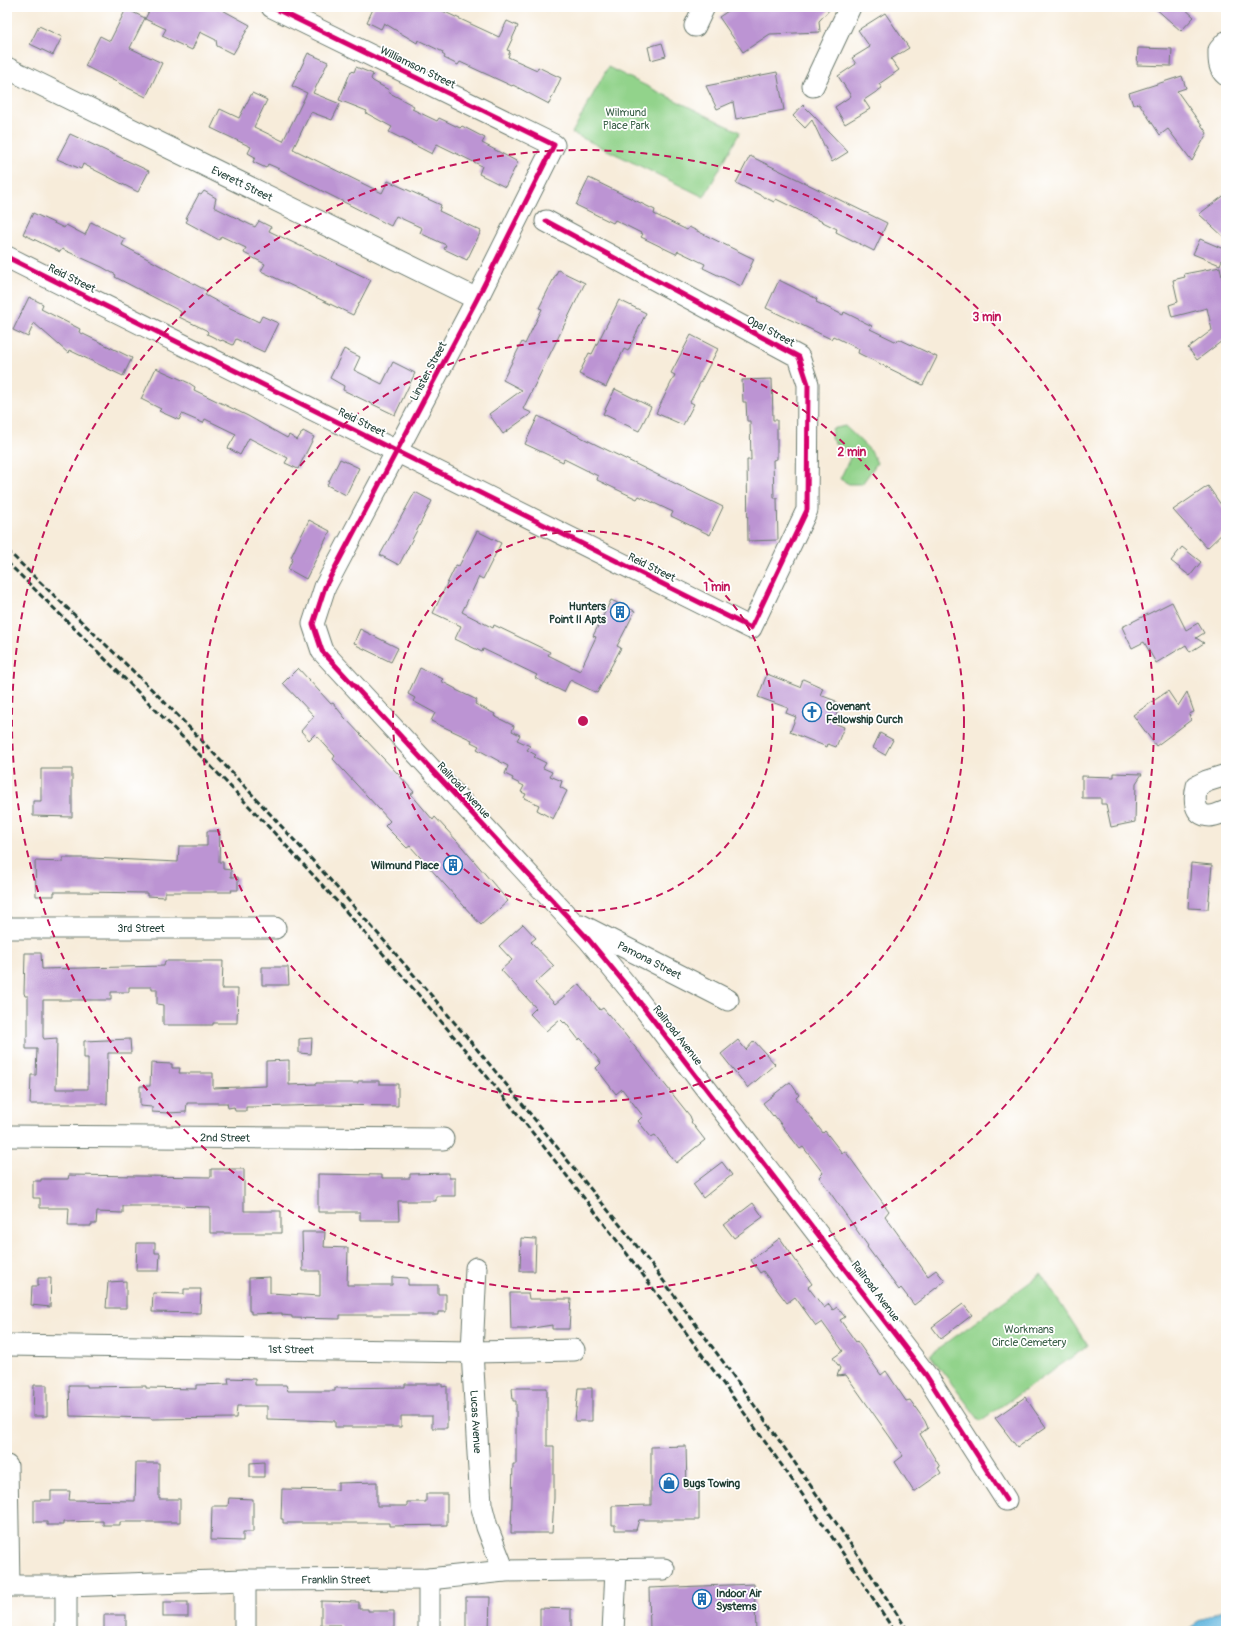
<svg xmlns="http://www.w3.org/2000/svg" width="1233" height="1638" font-family="Pangolin,sans-serif">
	<style>
		.green { fill: #92d38b; stroke: #588860 }
		.water { fill: #62b6de; stroke: #407a89 }
		.building { fill: #bc94d3 }
		.lines { fill: none; stroke-linecap: round; stroke-linejoin: round }
		.minor-casing { stroke: #6b7a6e; stroke-width: 23 }
		.minor { stroke: #fff; stroke-width: 21 }
		.rail { stroke: #1f3d34; stroke-width: 3; stroke-dasharray: 6 3; stroke-linecap: butt }
		.cycleway-casing { stroke: #fff; stroke-width: 8 }
		.cycleway { stroke: #d6006c; stroke-width: 5 }
		.ring { fill: none; stroke: #c2185b; stroke-width: 2; stroke-dasharray: 7 5 }
		.labels { text-anchor: middle; stroke-width: 3.5; stroke-linejoin: round; paint-order: stroke }
		.street-label { font-size: 11px; fill: #1f3d34; stroke: #fff }
		.park-label { font-size: 11px; fill: #3c624a; stroke: #fff }
		.poi-label { font-size: 11px; font-weight: bold; fill: #1f3d34; stroke: #fff; text-anchor: start }
		.centre { fill: #c2185b; stroke: #fff; stroke-width: 2 }
		.ring-label { font-size: 12px; text-anchor: middle; font-weight: bold; fill: #c2185b; stroke: #fff; stroke-width: 3.5; stroke-linejoin: round; paint-order: stroke }
	</style>
	<rect width="100%" height="100%" fill="#fff"/>
	<filter id="ink" filterUnits="userSpaceOnUse"><feTurbulence type="fractalNoise" baseFrequency=".025" numOctaves="2"/><feDisplacementMap in="SourceGraphic" scale="8" xChannelSelector="R" yChannelSelector="G"/><feConvolveMatrix kernelMatrix="1 2 1 2 8 2 1 2 1" color-interpolation-filters="sRGB"/></filter>
	<filter id="wash" filterUnits="userSpaceOnUse"><feTurbulence type="fractalNoise" baseFrequency=".012" numOctaves="4" result="noise"/><feDisplacementMap in="SourceGraphic" scale="16" xChannelSelector="R" yChannelSelector="G"/><feGaussianBlur stdDeviation="0.9" result="paint"/><feColorMatrix in="noise" values="0 0 0 0 0 0 0 0 0 0 0 0 0 0 0 0 0 1.4 0 .05"/><feComposite in="paint" operator="in"/></filter>
	<g filter="url(#wash)">
		<rect width="100%" height="100%" fill="#f7ecda"/>
		<g class="green">
			<path d="M608,67l132,65 -36,65 -132,-64z"/>
			<path d="M845,426l26,25 6,12 -15,21h-13l-9,-5 10,-21 -19,-19 1,-10z"/>
			<path d="M1041,1274l47,72 -108,75 -50,-66z"/>
		</g>
		<path class="water" d="M1226,1608v23h-39l19,-14z"/>
		<g id="blocks">
			<g class="building">
				<path d="M151,7h66l33,18 -17,29 -16,-8 -1,-6 -16,-8 -8,18 -30,-14 4,-7 -21,-10z"/>
				<path d="M374,7h60l65,30 8,-16 11,5 -11,24 3,1 -2,6 29,13 1,-3 23,11 -12,26 -36,-19 -1,1 -52,-24 -2,3 -14,-7 1,-2 -3,-2 1,-2 -25,-12 -1,3 -33,-20 -3,6 -14,-7z"/>
				<path d="M734,7h98l-13,14 1,11 -50,2 -27,18 -24,-35z"/>
				<path d="M1154,7h29l11,10 -13,14z"/>
				<path d="M126,9l19,9 -15,30 32,15 -16,34 -61,-31 15,-30 10,5z"/>
				<path d="M885,13l24,35 -18,11 8,11 -20,14 3,4 -18,12 6,9 -25,15 -10,-17 16,-11 -13,-20 18,-12 -4,-6 18,-11 -12,-17z"/>
				<path d="M39,26l23,11 -9,18 -23,-11z"/>
				<path d="M662,43l4,13 -15,4 -3,-13z"/>
				<path d="M1138,48l34,1 -1,17 -34,-1z"/>
				<path d="M308,53l20,9 -15,31 27,11 -8,16 -21,-8 -18,37 89,44 6,-12 53,24 -2,6 42,20 -14,29 -23,-11 2,-4 -26,-12 2,-5 -26,-12 -5,10 -116,-59 -7,-3 -2,4 -13,-6 2,-5 -7,-4 3,-6 -40,-19 9,-19 19,9 13,-25 15,7 -13,27 29,14 24,-48 -15,-7z"/>
				<path d="M356,67l17,7 -2,5 2,2 16,9 -1,2 26,14 -2,3 25,12 2,-3 21,10 2,-2 23,12 -3,5 36,19 -13,25 -26,-13 3,-8 -45,-22 -5,10 -43,-22 3,-5 -26,-14 1,-2 -28,-11 12,-29 3,1z"/>
				<path d="M777,72l7,38 -48,9 -3,-17 -16,7 -11,-23z"/>
				<path d="M1182,76l4,12 -9,3 30,42 -15,28 -24,-32 -8,6 -21,-32 -6,2 -4,-12z"/>
				<path d="M803,105l10,10 35,37 -16,10 -20,-42 -7,8 -12,-12z"/>
				<path d="M70,134l79,37 -11,21 -55,-28 -2,5 -24,-10z"/>
				<path d="M750,156l137,67 -13,28 -38,-19 1,-3 -61,-30 -2,3 -38,-19z"/>
				<path d="M589,178l66,32 -1,4 33,16 2,-3 65,32 -13,27 -38,-18 2,-4 -27,-13 -2,3 -35,-17 2,-3 -28,-14 -2,3 -37,-18z"/>
				<path d="M204,191l12,7 -2,9 41,20 4,-6 12,6 -2,4 102,49 -18,35 -92,-44 4,-7 -21,-11 2,-5 -25,-12 -2,4 -33,-18 2,-3 -2,-1 13,-24 2,1z"/>
				<path d="M1226,194v45l-27,-25z"/>
				<path d="M33,213l31,15 2,-3 19,10 6,-13 34,17 -3,6 85,46 -2,4 15,8 39,19 3,-6 16,7 -14,29 -28,-13 -3,6 -11,-5 -1,1 -14,-7 1,-2 -2,-2 -27,-13 2,-4 -1,-2 -65,-34 1,-2 -14,-8 -40,-18 -2,3 -37,-18z"/>
				<path d="M1200,239l26,11 -6,15 -27,-11z"/>
				<path d="M1220,267l6,30v41l-29,22 -9,-12 24,-18 -5,-22 -35,9 -3,-12 9,-3 -5,-22 12,-3 -1,-3z"/>
				<path d="M558,270l27,13 -62,126 9,4 -29,21 -14,-20 33,-24 -19,-10 19,-38 3,2 17,-35 -3,-1z"/>
				<path d="M779,280l38,19 -1,3 27,13 1,-3 28,14 -2,3 27,13 2,-3 38,18 -14,28 -65,-32 1,-4 -26,-13 -2,3 -65,-31z"/>
				<path d="M29,297l14,7 -2,5 39,20 -1,3 53,26 -9,18 -54,-26 -1,3 -34,-30 -6,14 -15,-7z"/>
				<path d="M619,300l27,13 -18,38 -4,-2 -18,38 -27,-13 10,-21 3,1z"/>
				<path d="M691,335l27,14 -28,53 4,2 -11,21 -27,-12 19,-38 -4,-2z"/>
				<path d="M344,349l16,8 -6,13 28,14 11,-22 22,11 -20,42 -52,-25 1,-4 -14,-8z"/>
				<path d="M156,368l33,15 6,4 -1,3 54,26 39,22 2,-3 8,5 6,-9 11,6 -16,32 -13,-6 3,-5 -39,-20 -9,17 -12,-7 8,-14 -31,-15 -2,4 -21,-9 -3,6 -20,-9 2,-2 -20,-10z"/>
				<path d="M772,379l1,41h4v39l-4,1 1,38h3l1,42 -30,1 -1,-81h4l-1,-39h-3l-1,-19h-3l-1,-22z"/>
				<path d="M615,389l36,18 -12,24 -36,-17z"/>
				<path d="M538,416l185,91 -13,28 -39,-19 2,-4 -34,-16 -2,3 -40,-19 1,-4 -34,-17 -1,3 -38,-18z"/>
				<path d="M340,459l19,9 -13,27 -19,-10z"/>
				<path d="M1208,486l18,26v18l-19,18 -34,-38z"/>
				<path d="M415,492l17,9 -33,64 -19,-10z"/>
				<path d="M309,520l21,11 -24,48 -18,-10 5,-11 -2,-1z"/>
				<path d="M477,531l24,12 -18,36 -4,-2 -17,35 31,16 1,-3 56,27 -2,3 32,16 16,-34 -3,-1 18,-36 24,11 -18,35 4,2 -24,45 -27,-13 -6,12 -29,-14 2,-3 -54,-26 -1,3 -27,-13 6,-13 -28,-13 23,-48 3,1z"/>
				<path d="M1182,547l19,15 -11,14 -19,-15z"/>
				<path d="M1172,602l14,28 12,-7 6,10 -8,5 8,5 -14,9 -4,-7 -30,18 -12,-21 -12,6 -10,-21z"/>
				<path d="M360,629l38,19 -7,14 -35,-17 1,-1 -3,-1z"/>
				<path d="M298,668l33,36 2,-1 12,15 54,57 15,17 -3,2 22,26 2,-3 22,24 51,60 -27,24 -71,-79 -3,2 -22,-22 5,-5 -57,-62 2,-3 -19,-21 -1,-1 -6,6 -8,-9 13,-15 -31,-33z"/>
				<path d="M420,668l23,11 -2,2 15,8v1l21,10 -2,4 20,10 -1,2 20,10 -2,5 8,4 -3,5 13,6 -3,4 9,5 -2,2 12,6 -3,5 9,4 -2,4 12,5 -2,6 7,4 -14,28 -16,-9 2,-5 -15,-7 2,-4 -5,-2 3,-6 -12,-6 1,-2 -8,-4 3,-8 -31,-17 2,-3 -8,-4 1,-2 -41,-19 4,-8 -22,-12 2,-3 -7,-4z"/>
				<path d="M767,674l33,13 3,-8 20,9 -3,7 16,6 -3,7 5,2 -4,13 10,4 -8,20 -8,-3 -1,3 -37,-15 6,-15 -10,-4 2,-5 -30,-11z"/>
				<path d="M1168,691l10,15 9,-14 7,20 -5,2 2,6 -35,26 -23,-31z"/>
				<path d="M880,733l13,7 -8,15 -12,-7z"/>
				<path d="M41,769h31v48l-39,-1v-15h8z"/>
				<path d="M1114,773l28,1 -6,9 -1,39 -24,5 -5,-23h-5v-6h-19v-22l32,1z"/>
				<path d="M207,831h13l-1,31h4v7l8,1v7h7v13h-7l1,2h-67v5l-18,-1v-3l-65,-1h-28v4h-18l-1,-35 28,1v-4h28l87,4 1,-16h28z"/>
				<path d="M1191,863l21,2 -4,44 -20,-1z"/>
				<path d="M523,924l13,14 -5,4 23,24 -19,17 20,21 24,-20 21,26 3,-2 20,24 67,84 2,5 -1,1 14,18 -29,23 -21,-28 -4,2 -13,-16 5,-5 -21,-27 -6,5 -20,-26 5,-5 -17,-21 -4,-4 -1,2 -14,-18 -1,1 -4,-4 -14,12 -16,-17 6,-6 -35,-38 11,-10 -13,-14z"/>
				<path d="M25,953h16l1,16 122,-3 1,-5h58l-1,28h16l-1,34h-24v2h-50v-20l-6,-1v-15h-5v-2h-23v5h-18v8h-68v37l1,2 13,-1 -1,51h32v-31h-4v-17l46,-2 1,14h-23l-1,51h-77l1,-29h5l1,-26h-11v-12h2v-41h-3l-1,-3z"/>
				<path d="M262,967h26l1,18h-27z"/>
				<path d="M312,1038l-1,16 -12,-1v-14z"/>
				<path d="M738,1040l8,10 8,-9 21,23 -27,24 -27,-34z"/>
				<path d="M289,1060v25l27,-1v-1h42v-2h21v3h19v22l-73,-1 -72,2h-7v4h-11l-1,-4 -6,1 -1,-5h-40l-1,9 -18,1 -16,-1v-5l-12,-1v-20h10l1,-23 21,1v4h8l-1,5h34v15l53,-2v-25z"/>
				<path d="M790,1082l9,13 -3,3 27,35 2,-2 17,22 3,-2 44,60 -4,5 43,60 8,-6 9,11 -31,24 -13,-17 -2,2 -32,-43 1,-1 -49,-69 4,-4 -20,-26 -3,2 -26,-34 -1,1 -10,-13z"/>
				<path d="M722,1162l10,13 -29,23 -10,-14z"/>
				<path d="M211,1169h33v42h37v22h-71v-26l-36,-1h-51v7l-26,-1 -1,12h-5v2h-23l1,-18h-29v-10h-7v-17h8v-2h27l1,-4 142,2z"/>
				<path d="M449,1173v5h6v18h-19v5h-38l1,19h-39v-8h-42v-38l64,1v3h28v-4z"/>
				<path d="M753,1203l10,14 -29,21 -10,-13z"/>
				<path d="M302,1232h23l-1,15 24,1 -1,37h45v-8l16,1v7h30v9h8v18h-8v3h-98v4l-48,-1v-2l-10,-1v-2l-31,1v-3h-2v-33l21,-1v16l50,3v-25h-17z"/>
				<path d="M521,1238l15,1 -1,32h-15z"/>
				<path d="M780,1238l32,46 -4,3 16,21 5,-4 4,6 4,-3 8,10 -5,3 16,22 1,-1 24,34 5,-4 20,30 4,-1 15,21 3,7 -8,6 20,33 -2,1 3,5 -27,19 -19,-30 8,-6 -13,-19 -44,-62 -9,1 3,-8 -7,-10 10,-7 -21,-29 -6,4 -21,-29 -8,6 -24,-32 -3,2 -9,-13z"/>
				<path d="M137,1243h18v10h5l-1,18h-23z"/>
				<path d="M38,1278h13l-1,29 -19,-2 1,-19h6z"/>
				<path d="M126,1281v27h-20l2,-26z"/>
				<path d="M184,1289h17l-1,24 -48,-1 1,-19 31,1z"/>
				<path d="M510,1293h18l1,6h42l-2,30h-17v-4l-25,4h-16z"/>
				<path d="M963,1304l9,11 -31,24 -9,-12z"/>
				<path d="M228,1378l27,1v6h31l2,6h47v-3l70,-1v-3h37v3l5,-1v42h-15v-12h-31v11h-66v-6l-68,-2v-13h-30l-1,12 -85,1v-1l-81,-2 -1,-31h18v2l59,-1v2l50,1v-4l33,-1z"/>
				<path d="M34,1385h13v31h-14z"/>
				<path d="M512,1388h35v58h7v52l-2,35h-41l2,-69h3v-63h-3z"/>
				<path d="M578,1388h14v33h-17z"/>
				<path d="M1025,1397l21,30 -29,20 -22,-29z"/>
				<path d="M686,1446l1,43h12v31h-60l-3,10h-21v-5h-3v-19l39,-1v-58z"/>
				<path d="M264,1462v15h-14v-14z"/>
				<path d="M136,1463h23v36h21v23h-60v3h-17v-4l-40,1v3h-16v-3h-13v-22h17v-9h19l-1,9 66,1z"/>
				<path d="M377,1482v24h30v-4h19v-8h21v31l-58,1v-3h-106v-4h-2l1,-30 56,1v-7z"/>
				<path d="M229,1498l24,1v33h-10v9l-32,-1 1,-34h16z"/>
				<path d="M754,1584l2,47h-106l-1,-43z"/>
				<path d="M466,1597h24l-1,34h-23z"/>
				<path d="M321,1601l38,1v7h9v2h26v20h-53v-6h-20z"/>
				<rect x="163" y="1602" width="25" height="15"/>
				<path d="M540,1608l31,1v20l-31,-1z"/>
				<rect x="104" y="1615" width="22" height="16"/>
			</g>
		</g>
	</g>
	<g filter="url(#ink)">
		<use href="#blocks" fill-opacity="0" stroke="#6b7a6e" stroke-width="1"/>
		<g class="lines">
			<g class="minor-casing">
				<g id="minor">
					<path d="M272,7l282,138 -77,154 -152,288 -12,37 9,27 267,289 42,51 295,384 80,125"/>
					<path d="M695,26l9,-19"/>
					<path d="M1226,42l-7,8c0,8 -1,19 7,25"/>
					<path id="s1" d="M7,68l470,231"/>
					<path d="M813,86l37,-79"/>
					<path d="M7,257l744,371 56,-118 1,-126 -9,-27 -253,-136"/>
					<path d="M1226,775l-19,6 -10,5c-3,12 -4,30 13,30 5,0 11,-3 16,-5"/>
					<path id="s2" d="M581,925l147,75"/>
					<path id="s3" d="M7,928h268"/>
					<path id="s4" d="M7,1136l436,3"/>
					<path id="s5" d="M476,1268l-4,84 9,152 6,23 17,44"/>
					<path id="s6" d="M7,1345l465,7 102,-2"/>
					<path d="M7,1466l2,120"/>
					<path d="M245,1580v51"/>
					<path id="s7" d="M7,1586h59l179,-6 184,-1 75,-8 160,-2"/>
					<path d="M66,1586v45"/>
					<path d="M429,1631v-52"/>
					<path d="M613,1631l3,-60"/>
				</g>
			</g>
			<use href="#minor" class="minor"/>
			<g class="rail">
				<path d="M7,550c59,58 121,114 178,173 135,142 265,289 387,443 28,35 57,69 84,105 88,117 172,237 252,360"/>
				<path d="M7,562c125,123 249,246 364,378 124,141 238,286 348,438 60,83 120,166 175,253"/>
			</g>
			<g class="cycleway-casing">
				<g id="cycleway">
					<path d="M272,7l282,138 -77,154 -152,288 -12,37 9,27 267,289 42,51 295,384 80,125"/>
					<path d="M7,257l744,371 56,-118 1,-126 -9,-27 -253,-136"/>
				</g>
			</g>
			<use href="#cycleway" class="cycleway"/>
		</g>
	</g>
	<g class="ring">
		<circle cx="583" cy="721" r="190"/>
		<circle cx="583" cy="721" r="381"/>
		<circle cx="583" cy="721" r="571"/>
	</g>
	<defs>
		<g id="building-ring" transform="scale(1)"><circle r="9.5" fill="#fff" stroke="#1f6fb2" stroke-width="1.5"/><path d="M-4-6H4V6H1V3H-1V6H-4ZM-2.5-4.3h1.7v1.8h-1.7ZM.8-4.3h1.7v1.8H.8ZM-2.5-1h1.7V.8h-1.7ZM.8-1h1.7V.8H.8Z" fill="#1f6fb2"/></g>
		<g id="church-ring" transform="scale(1)"><circle r="9.5" fill="#fff" stroke="#1f6fb2" stroke-width="1.5"/><path d="M-1.2-6h2.4v3.5h3.3v2.4h-3.3V6h-2.4V-.1h-3.3v-2.4h3.3Z" fill="#1f6fb2"/></g>
		<g id="shop-ring" transform="scale(1)"><circle r="9.5" fill="#fff" stroke="#1f6fb2" stroke-width="1.5"/><path d="M-5-2.5h2.3a2.7 3.5 0 0 1 5.4 0H5L5.5 6h-11ZM-1.5-2.5h3a1.5 2.3 0 0 0-3 0Z" fill="#1f6fb2"/></g>
	</defs>
	<g fill-rule="evenodd">
		<use href="#building-ring" x="620" y="612"/>
		<use href="#church-ring" x="812" y="712"/>
		<use href="#building-ring" x="453" y="865"/>
		<use href="#shop-ring" x="669" y="1483"/>
		<use href="#building-ring" x="702" y="1599"/>
	</g>
	<g class="labels">
		<g class="street-label">
			<text transform="translate(418 67) rotate(26)" y="4">Williamson Street</text>
			<text dy="4" stroke="none"><textPath href="#s1" startOffset="262">Everett Street</textPath></text>
			<text transform="translate(72 278) rotate(26)" y="4">Reid Street</text>
			<text transform="translate(771 331) rotate(28)" y="4">Opal Street</text>
			<text transform="translate(428 371) rotate(-62)" y="4">Linster Street</text>
			<text transform="translate(362 422) rotate(26)" y="4">Reid Street</text>
			<text transform="translate(652 567) rotate(26)" y="4">Reid Street</text>
			<text transform="translate(464 790) rotate(47)" y="4">Railroad Avenue</text>
			<text dy="4" stroke="none"><textPath href="#s3" startOffset="134">3rd Street</textPath></text>
			<text dy="4" stroke="none"><textPath href="#s2" startOffset="77">Pamona Street</textPath></text>
			<text transform="translate(678 1035) rotate(52)" y="4">Railroad Avenue</text>
			<text dy="4" stroke="none"><textPath href="#s4" startOffset="218">2nd Street</textPath></text>
			<text transform="translate(876 1291) rotate(53)" y="4">Railroad Avenue</text>
			<text dy="4" stroke="none"><textPath href="#s6" startOffset="284">1st Street</textPath></text>
			<text dy="4" stroke="none"><textPath href="#s5" startOffset="154">Lucas Avenue</textPath></text>
			<text dy="4" stroke="none"><textPath href="#s7" startOffset="329">Franklin Street</textPath></text>
		</g>
		<g class="park-label">
			<text x="626" y="116">Wilmund<tspan x="626" dy="13">Place Park</tspan></text>
			<text x="1029" y="1333">Workmans<tspan x="1029" dy="13">Circle Cemetery</tspan></text>
		</g>
		<g class="poi-label">
			<text x="606" y="610" text-anchor="end">Hunters<tspan x="606" dy="13">Point II Apts</tspan></text>
			<text x="826" y="710">Covenant<tspan x="826" dy="13">Fellowship Curch</tspan></text>
			<text x="439" y="869" text-anchor="end">Wilmund Place</text>
			<text x="683" y="1487">Bugs Towing</text>
			<text x="716" y="1597">Indoor Air<tspan x="716" dy="13">Systems</tspan></text>
		</g>
	</g>
	<circle cx="583" cy="721" r="6" class="centre"/>
	<g class="ring-label">
		<text x="987" y="321">3 min</text>
		<text x="852" y="456">2 min</text>
		<text x="717" y="591">1 min</text>
	</g>
	<rect width="1233" height="1638" fill="none" stroke="#fff" stroke-width="24"/>
</svg>
